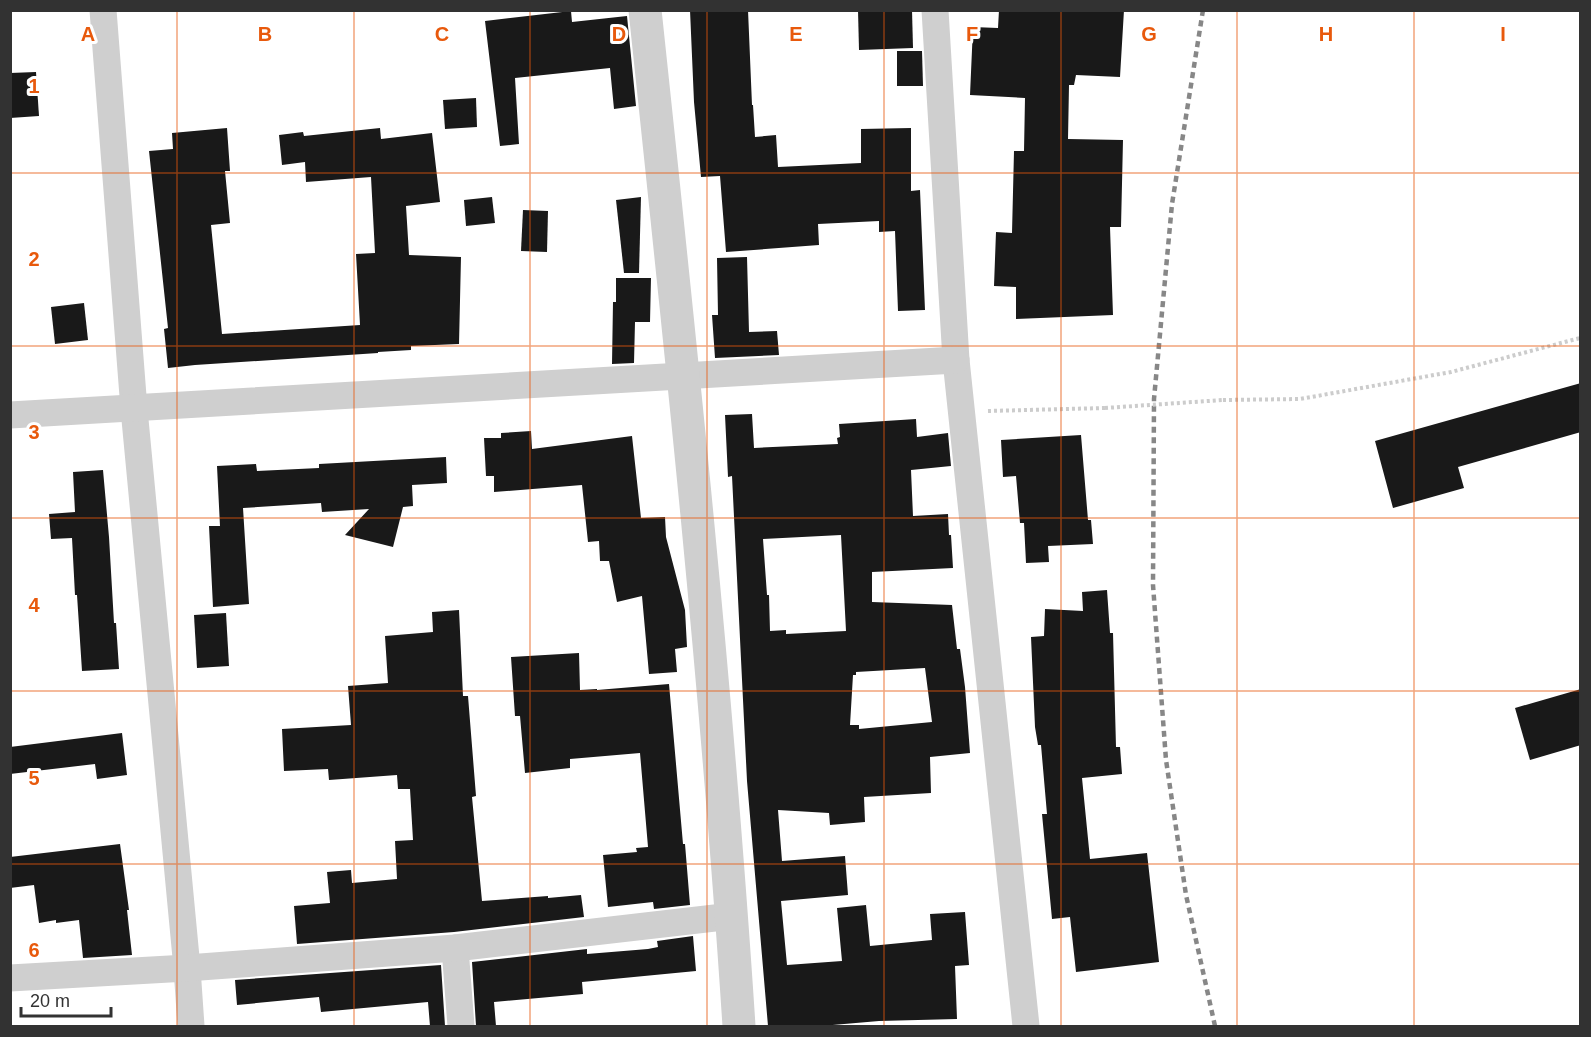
<svg xmlns="http://www.w3.org/2000/svg" width="1591" height="1037" font-family="Arial,sans-serif">
	<style>
		.building { fill: #191919; fill-rule: evenodd }
		.lines { fill: none; stroke-linecap: round; stroke-linejoin: round }
		.path { stroke: #ccc; stroke-width: 4; stroke-dasharray: 3 3; stroke-linecap: butt }
		.minor { stroke: #cfcfcf; stroke-width: 27 }
		.tertiary { stroke: #cfcfcf; stroke-width: 33 }
		.rail { stroke: #878787; stroke-width: 4.5; stroke-dasharray: 6 4.5; stroke-linecap: butt }
		.path-bridge { stroke: #ccc; stroke-width: 4; stroke-dasharray: 3 3; stroke-linecap: butt }
		.grid { fill: none; stroke: #e8590c; stroke-width: 1.5; stroke-opacity: 0.55 }
		.grid-label { font-size: 20px; text-anchor: middle; font-weight: bold; fill: #e8590c; stroke: #fff; stroke-width: 6; stroke-linejoin: round; paint-order: stroke }
	</style>
	<rect width="100%" height="100%" fill="#fff"/>
	<g class="building">
		<path d="M690,10h58l4,95h1l2,32 21,-2 2,32 83,-4v-34l50,-1v63l9,-1 5,120 -27,1 -3,-80 -16,1v-11l-61,3 1,21 -93,7 -6,-76 -19,1 -7,-75z"/>
		<path d="M858,10h54l1,38 -54,2z"/>
		<path d="M999,10h125l-4,67 -44,-2 -2,10h-5l-1,54 55,1 -2,87h-11l3,88 -97,4v-32l-22,-1 2,-54 16,1 2,-82h10l1,-53 -55,-3 3,-68 25,1z"/>
		<path d="M571,11l1,11 55,-6 9,90 -22,3 -4,-41 -95,10 4,66 -19,2 -15,-125z"/>
		<path d="M897,51h25l1,35h-26z"/>
		<path d="M36,72l3,44 -29,2v-45z"/>
		<path d="M476,98l1,29 -32,2 -2,-29z"/>
		<path d="M227,128l3,43h-5l5,52 -19,2 11,109 138,-9 -4,-71 19,-1 -4,-76 -65,5 -1,-20 -23,3 -3,-30 24,-3 1,4 76,-8 1,11 51,-6 8,69 -34,4 3,49 52,2 -2,87 -48,2v4l-33,2v1l-183,12 -27,3 -4,-39 4,-1 -19,-177 24,-2 -1,-16z"/>
		<path d="M492,197l3,26 -29,3 -2,-26z"/>
		<path d="M641,197l-2,76h-15l-8,-73z"/>
		<path d="M523,210l25,1 -1,41 -26,-1z"/>
		<path d="M747,257l2,75 28,-1 2,24 -64,3 -3,-43h6l-1,-57z"/>
		<path d="M616,278h35l-1,44h-15l-1,41 -22,1 1,-62h3z"/>
		<path d="M84,303l4,37 -33,4 -4,-37z"/>
		<path d="M1581,383v49l-123,35 6,21 -71,20 -18,-67z"/>
		<path d="M752,414l2,34 84,-4 -1,-6 3,-1 -1,-13 77,-5 1,18 31,-4 3,33 -40,4 2,46 35,-2 1,21h2l2,33 -81,4v30l80,3 5,44h3l5,38 5,66 -40,4 1,36 -67,4 1,25 -35,3 -1,-12 -51,-3 4,51 63,-5 3,39 -67,6 6,64 55,-4 -5,-53 29,-3 4,41 62,-6 -2,-26 35,-2 4,53 -14,1 2,53 -78,2 -58,5h-53l-21,-245 -15,-305 -4,1 -3,-62zM841,535l5,96 -60,3v-4l-16,1 -1,-36h-2l-4,-56zM925,668l7,54 -73,7v-4h-9l3,-50h3v-3z"/>
		<path d="M531,431l1,18 100,-13 9,82 24,-1 1,20 19,73 2,37 -12,2 2,23 -28,2 -7,-78 -25,6 -8,-41h-9l-1,-20 -11,1 -6,-57 -88,7v-16h-8l-2,-38h17v-5z"/>
		<path d="M1081,435l7,85h3l2,24 -45,2 1,16 -23,1 -2,-40h-4l-4,-47 -13,1 -2,-37z"/>
		<path d="M446,457l1,26 -35,2 1,21 -10,1 -10,40 -48,-12 24,-26 -47,3 -1,-9 -78,5 6,96 -36,3 -4,-81h11l-3,-60 39,-2 1,7 62,-3v-4z"/>
		<path d="M103,470l6,67 5,86h2l3,46 -37,2 -5,-76h-2l-3,-57 -21,1 -2,-25 26,-2 -2,-40z"/>
		<path d="M1107,590l3,43h3l3,114h4l2,27 -40,4 8,81 57,-6 12,109 -83,10 -6,-55 -18,2 -10,-105h5l-6,-69h-3l-3,-18 -4,-90 13,-1 1,-27 38,2 -1,-19z"/>
		<path d="M459,610l4,86h5l8,100 -4,1 10,104 66,-5v2l33,-3 3,22 -130,15 -157,12 -3,-38 36,-3 -3,-31 24,-2 1,13 45,-4 -2,-38 18,-1 -3,-51h-12l-1,-14 -68,5 -1,-11 -44,2 -2,-42 69,-4 -3,-39 40,-3 -3,-47 48,-4 -1,-20z"/>
		<path d="M226,613l3,53 -32,2 -3,-53z"/>
		<path d="M579,653l1,37 17,-1v1l72,-6 14,160h2l5,61 -36,4 -1,-7 -45,5 -5,-52 34,-3 -1,-4 12,-1 -8,-94 -70,6v9l-45,5 -5,-57h-5l-4,-59z"/>
		<path d="M1581,689v56l-51,15 -15,-52z"/>
		<path d="M122,733l5,42 -30,4 -2,-15 -85,10v-27z"/>
		<path d="M120,844l9,66h-2l5,45 -49,3 -4,-38 -23,3v-3l-17,3 -5,-38 -24,3v-31z"/>
		<path d="M693,936l3,35 -114,11 1,12 -89,8 2,24h-20l-4,-64 115,-13v5l61,-5 10,-2 -1,-6z"/>
		<path d="M441,965l4,61h-15l-2,-24 -107,10 -2,-15 -82,8 -2,-25z"/>
	</g>
	<g class="lines">
		<g class="path">
			<path d="M1223,400l77,-1 151,-27 129,-34"/>
			<path d="M988,411l117,-3"/>
		</g>
		<g class="minor">
			<path d="M103,10l31,399 53,559 4,58"/>
			<path d="M935,10l21,350 70,666"/>
			<path d="M10,415l946,-55"/>
			<path d="M455,948l6,78"/>
			<path d="M10,978l177,-10 268,-20 277,-32"/>
		</g>
		<path class="tertiary" d="M645,10c36,339 72,677 94,1016"/>
		<path class="rail" d="M1203,10l-31,194 -18,195 -1,186 13,175 20,135 29,131"/>
		<path class="path-bridge" d="M1105,408l118,-8"/>
	</g>
	<path class="grid" d="M177,10v1016M354,10v1016M530,10v1016M707,10v1016M884,10v1016M1061,10v1016M1237,10v1016M1414,10v1016M10,173h1570M10,346h1570M10,518h1570M10,691h1570M10,864h1570"/>
	<g class="grid-label">
		<text x="88" y="41">A</text>
		<text x="265" y="41">B</text>
		<text x="442" y="41">C</text>
		<text x="619" y="41">D</text>
		<text x="796" y="41">E</text>
		<text x="972" y="41">F</text>
		<text x="1149" y="41">G</text>
		<text x="1326" y="41">H</text>
		<text x="1503" y="41">I</text>
		<text x="34" y="93">1</text>
		<text x="34" y="266">2</text>
		<text x="34" y="439">3</text>
		<text x="34" y="612">4</text>
		<text x="34" y="785">5</text>
		<text x="34" y="957">6</text>
	</g>
	<rect width="1591" height="1037" fill="none" stroke="#323232" stroke-width="24"/>
	<path d="M21 1007v9h90v-9" fill="none" stroke="#323232" stroke-width="3"/>
	<text x="30" y="1007" font-size="18" fill="#323232" stroke="#ffffff" stroke-width="4.5" paint-order="stroke">20 m</text>
</svg>
